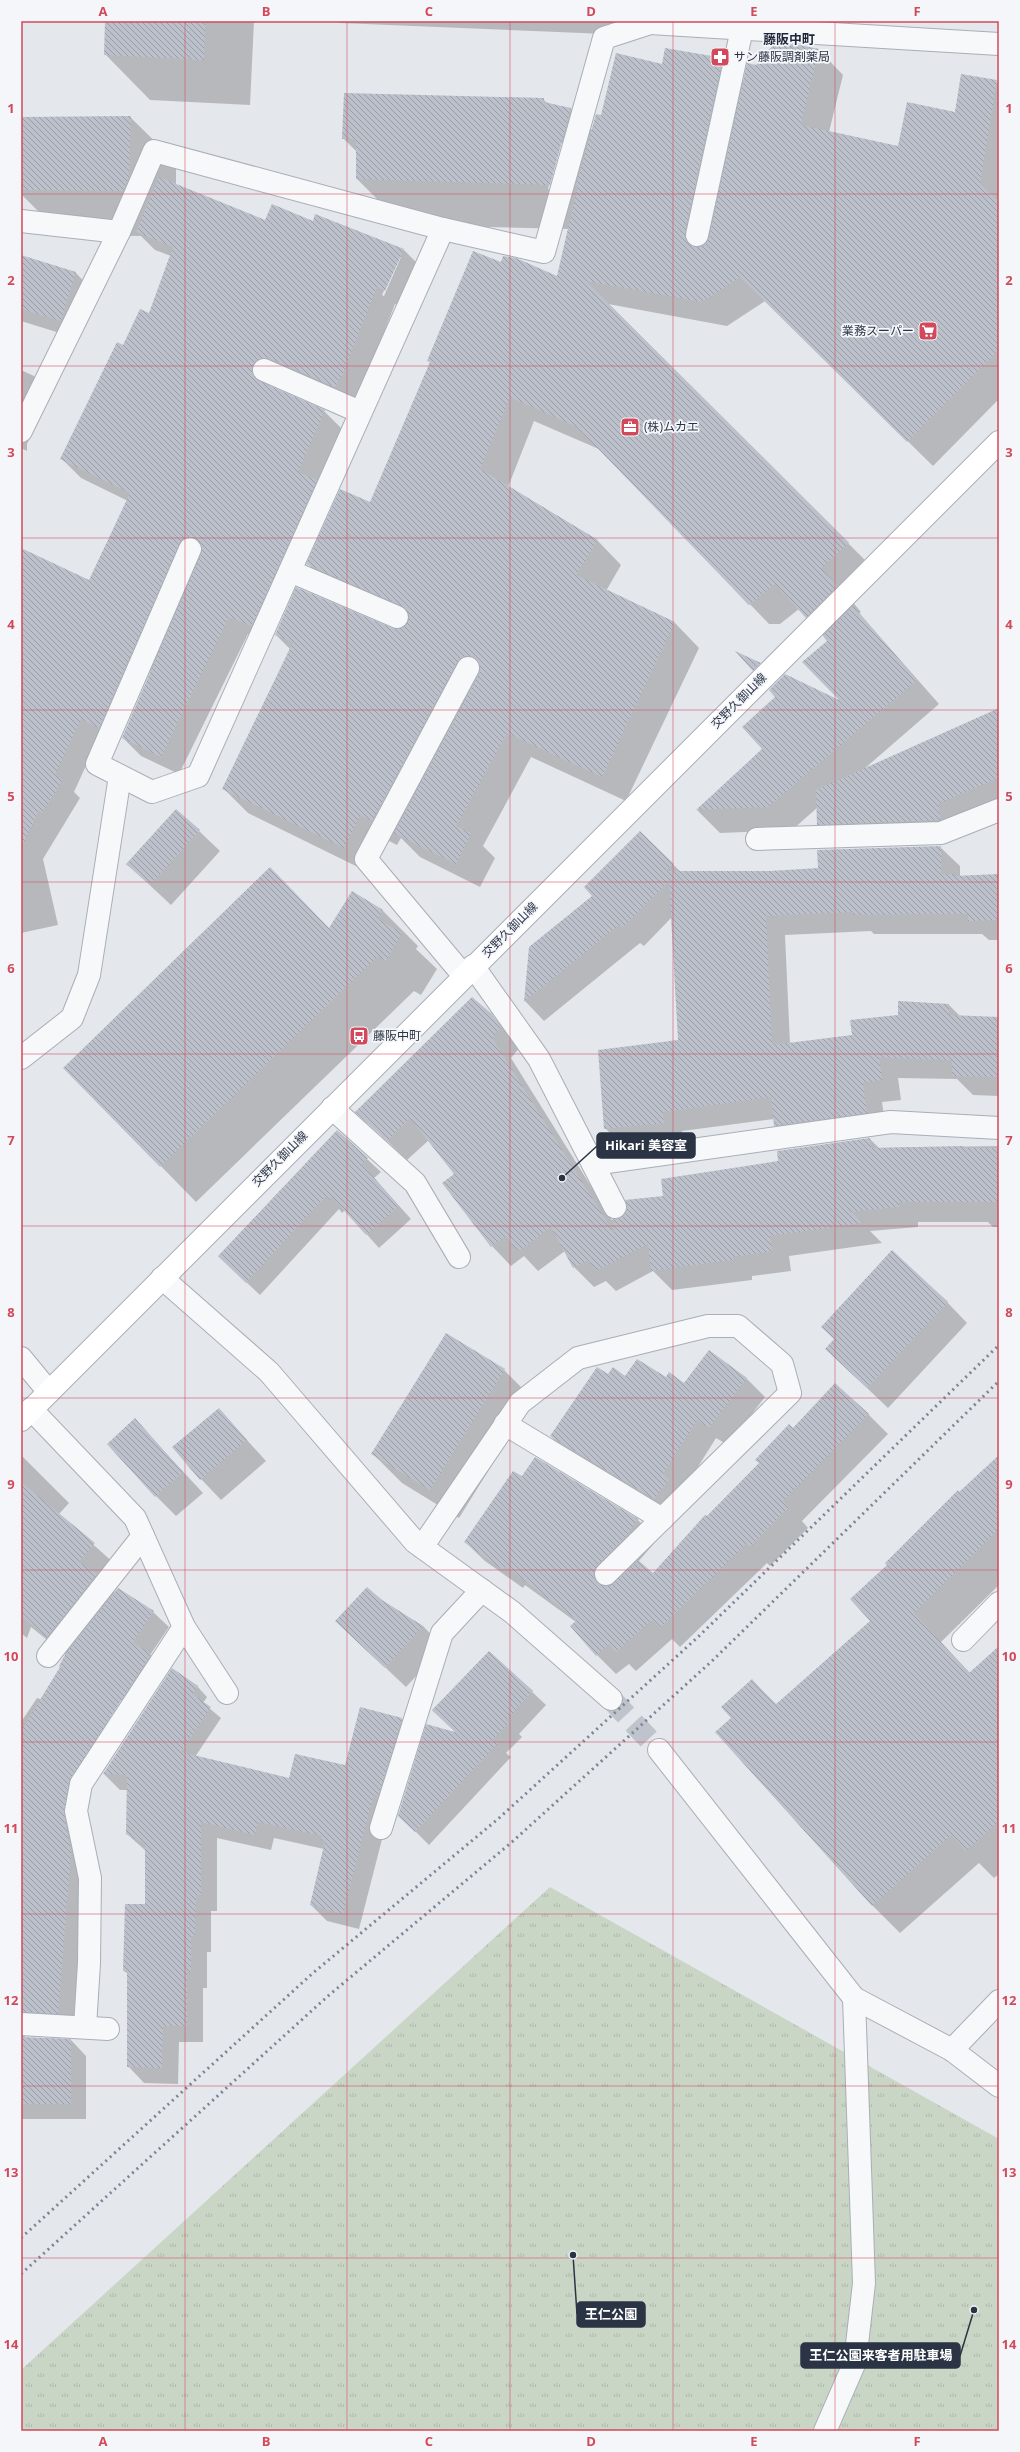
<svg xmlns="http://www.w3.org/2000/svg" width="1020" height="2452" font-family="'Open Sans','Noto Sans JP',sans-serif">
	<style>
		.grass { fill: url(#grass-tufts) }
		.shadow { fill: #0003; fill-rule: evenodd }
		.building { fill: url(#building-back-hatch) }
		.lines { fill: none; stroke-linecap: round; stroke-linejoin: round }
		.tertiary-tunnel { stroke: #bfc3cb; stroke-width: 22; stroke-dasharray: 22 11; stroke-linecap: butt }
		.service-casing { stroke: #a9aeb7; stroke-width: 24 }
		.minor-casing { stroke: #a9aeb7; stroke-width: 24 }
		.tertiary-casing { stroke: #a9aeb7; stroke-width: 24 }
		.secondary-casing { stroke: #a9aeb7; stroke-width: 24 }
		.service { stroke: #f7f8fa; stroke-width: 22 }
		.minor { stroke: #f7f8fa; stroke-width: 22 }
		.tertiary { stroke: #f7f8fa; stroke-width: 22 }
		.secondary { stroke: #fff; stroke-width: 22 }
		.rail { stroke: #7d8696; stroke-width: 3; stroke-dasharray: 2 4; stroke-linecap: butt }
		.grid { fill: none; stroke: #d1495b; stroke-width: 1; stroke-opacity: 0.55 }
		.labels { text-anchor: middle; stroke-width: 3.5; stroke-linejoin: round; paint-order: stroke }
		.poi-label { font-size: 12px; fill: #2b3445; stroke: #f4f6f9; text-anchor: start }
		.street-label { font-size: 12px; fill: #2b3445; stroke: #f4f6f9 }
		.neighbourhood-label { font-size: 13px; font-weight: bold; fill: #1d2536; stroke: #f4f6f9 }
		.leader { fill: none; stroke: #2b3445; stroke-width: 1.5 }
		.callout-dot { fill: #2b3445; stroke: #f4f6f9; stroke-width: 1.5 }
		.callout { fill: #2b3445; stroke: #2b3445; stroke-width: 1.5 }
		.callout-label { font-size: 13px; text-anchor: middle; font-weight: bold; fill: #fff }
		.neatline { fill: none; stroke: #d1495b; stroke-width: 1.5 }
		.grid-label { font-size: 13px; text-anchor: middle; font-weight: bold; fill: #d1495b }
	</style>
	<defs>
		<pattern id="grass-tufts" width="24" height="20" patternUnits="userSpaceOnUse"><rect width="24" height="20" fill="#c9d6c5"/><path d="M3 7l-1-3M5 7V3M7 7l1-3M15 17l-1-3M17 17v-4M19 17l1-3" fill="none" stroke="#adb8ab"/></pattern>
		<pattern id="building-back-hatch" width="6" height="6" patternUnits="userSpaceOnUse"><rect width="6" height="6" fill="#bbc0ca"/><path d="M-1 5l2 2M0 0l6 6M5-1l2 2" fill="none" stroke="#989da6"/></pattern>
	</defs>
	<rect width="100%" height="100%" fill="#e4e7ec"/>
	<path class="grass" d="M550,1887l449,252v292h-978v-61z"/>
	<g class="shadow">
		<path d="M106,21h148l-4,84 -100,-5 -45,-46z"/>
		<path d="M338,21h292v14l-290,-12z"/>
		<path d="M819,50l24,25 -14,57 70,15 56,-34 7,-38 37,8v316l-66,67 -168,-165 -38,25 -119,-22 265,264 -28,25 16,19 -2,1 80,91 -75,65 135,-60v95l-88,38 -73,3 -20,-21 -1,-16 -25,22 -72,3 -23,-23 66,-61 80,-47 -15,-61 -29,-32 -19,15h-11l-168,-174 -67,-29 -26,66 89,53 24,25 -15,26 69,32 24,25 -73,153 -95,-44 -48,89 12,12 -15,29 -60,-30 -19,-19 -4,7 -12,-6 -17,33 -120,-59 -24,-24 66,-140 -14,-14 123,-5 11,-8 -78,-33 -24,-25 63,-61 60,-140 -3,-3 73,-97 57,14 11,-48 -166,-4 -46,-46v-27l-14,-14 200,-39 5,5 23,5 21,21 10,-14 61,-51 59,-6 22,22 12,-15zM561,143h2l-13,47 -2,-1z"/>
		<path d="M130,117l46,45v23l89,36 49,1 89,27 18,18 -18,41 -8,-4 -35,91 -7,10 -83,-22v4l54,24 18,18 -23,54 15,16 -64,144 -22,-9 -69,140 -38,-18 -18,-18 29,-66 -2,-1 -33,74 -18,-8 -25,55 6,6 -37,61 15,66 -37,8v-383l69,31 38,-80 -47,-23 -18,-18 61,-113 25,-32 22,-59 -16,-6 -14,-14 -79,-1 -41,-41v-76zM399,257h2l-17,39 -2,-1z"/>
		<path d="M21,256l55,17 18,19 -15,47 -58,-18z"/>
		<path d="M21,370l13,6 18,18 -25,50v7l-6,-3z"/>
		<path d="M199,831l21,20 -49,54 -44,-41z"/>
		<path d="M640,833l41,39h89l49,-3 121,-22 20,19v11l39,-2v65h-10l-7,-6h-108l-3,-3 -86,4 5,109 63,-8 46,-20 49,-12 13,13 38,1v78l-26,-1 -16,-16 -59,-1 3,22 -19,2 4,30 -91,13 -20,-20 -1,-6 -92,12 1,12 -58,5 -20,-20 74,-87 -7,-124 -28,29 -4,-3 -96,78 -19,-20 5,-54 64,-51z"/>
		<path d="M352,892l31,19 35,35 -2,3 21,20 -16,26 -7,-4 -218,211 -131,-134 265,-139z"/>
		<path d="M491,1014l29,33 -9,11 101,162 9,-1 43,-22 116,-36 90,-22 9,9 120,-2v81h-6l-5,-5h-70v5l-48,4 12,12 -93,13 2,15 -39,5v4l-80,10 -19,-19 -37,20 -10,-10 -12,6 -20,-20 -9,-16 -27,20 -14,-15 -13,10 -19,-20 -36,-72 -27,-34 -22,20 -50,-48z"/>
		<path d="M337,1131l44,41 -7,6 37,41 -32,29 -34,-38 -3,3 -3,-4 -79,86 -28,-26z"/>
		<path d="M947,1302l20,21 -79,85 -41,-39z"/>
		<path d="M504,1370l29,29 -74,119 -57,-35 -29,-29z"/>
		<path d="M608,1376l76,8 62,-6 19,19 -37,48 -12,-7 -35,56 -8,23 -104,-62 -18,-19z"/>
		<path d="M219,1409l47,52 -45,39 -20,-21z"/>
		<path d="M868,1414l20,20 -86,87 6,7 -38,38 -3,-3 -87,84 -8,-8 -36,32 -7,-7 -13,10 -19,-19 -21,-33 -51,-37 -2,3 -38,-27 -20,-19 57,-64 14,-20 102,62 19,20 -19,22 15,12 140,-145z"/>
		<path d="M135,1420l68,73 -27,23 -20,-20z"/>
		<path d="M21,1455l48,48 -10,11 56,50 -13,16 13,13 38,19 16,15 -19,28 16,16 -27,42 -108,-86 -4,11 -6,-5z"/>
		<path d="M999,1457v128l-58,57 29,31 29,-26v227l-5,4 -15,-15 -79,70 -28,-28 -140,-187 20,-38 25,25 94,-84 17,-56z"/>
		<path d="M381,1601l42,25 20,21 -37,40 -70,-66z"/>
		<path d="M490,1652l56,53 -27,29 3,3 -16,16 5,4 -82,88 -16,-16 44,-96z"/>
		<path d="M197,1686l10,11 -4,6 18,15 -26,39 95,22 56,-12 15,-58 41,10 16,16 -28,73 -31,121 -32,-8 -16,-16 13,-56 -50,-11 -3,12 -54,-12v73h-6v41h-4v36h-4v54h-24l-1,42 -34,-1 -16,-17v-92l-4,-3 22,-66v-54l-19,-17 1,-44h-8l-16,-16 28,-43 52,18 -31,-25z"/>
		<path d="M37,1698l70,24 15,16 -36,55v71l-13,165 -42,-1 -7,10 47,2 15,16v63h-65v-397z"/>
	</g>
	<g class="building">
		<path d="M105,21h100l-1,39 -100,-5z"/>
		<path d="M775,43l25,2 19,4 -18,76 97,21 9,-44 48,10 6,-38 36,6 -17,104 19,18v148l-92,92 -167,-165 -38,25 -116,-21 263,262 -28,25 16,18 -31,32 -31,-34 -26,21 -172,-178 -67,-30 -30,72 118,71 -22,35 99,47 -73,155 -95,-44 -51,93 15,7 -15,31 -62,-31 85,-159 1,-7 -2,-6 -11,-5 -10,6 -85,159 -12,-6 -16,33 -122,-59 71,-147 -18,-7 21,-48 96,41 7,1 9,-7 1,-7 -7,-9 -96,-42 34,-75 30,13 60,-140 -3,-1 46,-110 28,11 2,-6 13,2 41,18 21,-91h-2l20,-71 5,1 15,-62 46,11 3,-16 58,10 -38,174 3,12 12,3 6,-3 3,-6 38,-175 9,2z"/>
		<path d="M344,93l200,5v4l27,6 -21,77 -194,-6v-40h-14z"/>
		<path d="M131,116l-2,60 -6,15 -102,-1v-73z"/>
		<path d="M159,177l106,43 7,-16 41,17 2,-7 89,35 -19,42 -8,-4 -36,91 -1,-1 -5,10 -66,-29 -12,2 -5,5v7l7,9 66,29 -27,62 19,8 -65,146 -23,-9 -68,140 -39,-19 79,-184 1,-7 -7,-9 -6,-1 -7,2 -83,189 -18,-9 -26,56 8,5 -21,33 -3,-2 -18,37v-300l68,32 41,-87 -70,-34 57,-117 6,3 17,-36 9,4 24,-66 -37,-15z"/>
		<path d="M21,255l55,17 -15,49 -40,-12z"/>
		<path d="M853,606l64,74 -149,127 -72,3 66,-61 -20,-22 33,-30 -6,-7 16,-16 54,26 -37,-38 25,-21 -4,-5z"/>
		<path d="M735,651l26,12 -8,8z"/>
		<path d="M999,708v70l-60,25 1,17 -123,5 -1,-35z"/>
		<path d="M176,809l24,21 -50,55 -24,-21z"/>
		<path d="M640,831l34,33 -9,7h105l48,-3 -1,-18 124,-4v28h13v2l45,-2v46l-31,1v-7l-115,1v-3l-87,4 6,129 80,-10 -2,-15 48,-5v-14l51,3v11l50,2v60l-47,-1v-16l-73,-2 3,22 -19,3 4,30 -93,13 -3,-29 -108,15 1,11 -60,6 -6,-79 80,-10 -9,-159 -46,46 -3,-3 -96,78 5,-55 63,-51 -8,-9z"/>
		<path d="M270,867l59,61 23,-37 31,19 -5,9 24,14 -16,28 -8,-5 -218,211 -97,-99z"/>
		<path d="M472,997l20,17 9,13 -9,11 122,195 -1,-14 7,-1 5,-4 2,-7 -2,-7 38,-4 -2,-17 117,-18 -1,-10 93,-13 1,10 93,-2 1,2h34v54h-100v5l-48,5 12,11 -93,13 2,15 -39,6v3l-82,11 -3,-27 -52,27 -7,-11 -16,8 -22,-41 -33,25 -12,-16 -15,11 -49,-64 12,-9 -44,-56 -23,23 -32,-29z"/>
		<path d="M337,1130l31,28 -6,6 37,42 -33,29 -34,-38 -3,3 -4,-3 -79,86 -28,-27z"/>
		<path d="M892,1250l56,52 -81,86 -42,-39 9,-10 -13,-12z"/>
		<path d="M446,1333l59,36 -75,121 -59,-36z"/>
		<path d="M709,1350l38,28 -38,50 -12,-8 -34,54 6,6 -15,19 -104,-63 47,-69 11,7 5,-7 12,9 12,-17 29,18 3,-5 15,11z"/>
		<path d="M835,1383l34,31 -86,87 6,6 -39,40 -4,-3 -86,84 -8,-8 -36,32 -7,-8 -13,12 -26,-30 7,-6 -72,-54 -2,4 -39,-28 49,-71 9,5 13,-19 103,62 -15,21 -26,25 -3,12 3,6 13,3 28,-26 15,13 52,-58 2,1 52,-53 -4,-3 34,-36 4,4z"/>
		<path d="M219,1408l28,32 -47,40 -28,-33z"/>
		<path d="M135,1418l48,54 -28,25 -48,-53z"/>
		<path d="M999,1455v74l-85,84 55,60 30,-27v175l-33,30 -15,-16 -79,71 -157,-174 16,-14 -10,-11 31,-28 23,26 95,-84 -20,-22 37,-34 -2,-2 73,-73 1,2z"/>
		<path d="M21,1482l74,61 -16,19 18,12 -50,63 -26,-21z"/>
		<path d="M367,1587l15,13 41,26 -38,42 -50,-47z"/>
		<path d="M118,1588l36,23 -21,31 18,12 -82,128 -5,31 7,40 -13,161 -37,-2v-281l39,-64 -1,-1 7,-13z"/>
		<path d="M489,1651l44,40 -27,29 3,3 -18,18 7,2 -83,89 -17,-16 28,-92 29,8 -23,-22z"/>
		<path d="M172,1668l26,18 -6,8 19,13 -30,45 108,26 6,-24 50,11 15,-58 42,11 -24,79 -4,-4 -31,121 -33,-9 15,-64 -4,-1 1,-4 -64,-14 -3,13 -54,-13v73h-5l-1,41h-4v36h-4v54h-24l-1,42 -35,-1v-96h-4l2,-67h20v-60l-19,-10 1,-59 -24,-1z"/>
		<path d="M21,2037l50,2v65h-50z"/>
	</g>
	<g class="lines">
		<path class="tertiary-tunnel" d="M611,1699l48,51"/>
		<g class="service-casing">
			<g id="service">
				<path d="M697,235l45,-206"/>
				<path d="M264,370l96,42"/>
				<path d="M21,431l98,-199"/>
				<path d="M190,549l-93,215 55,28 46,-16 245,-547"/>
				<path d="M290,571l107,46"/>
				<path d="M757,839l184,-6 58,-23"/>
				<path d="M473,966l66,93 76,148"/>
				<path d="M464,976l-98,-117 102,-191"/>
				<path d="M21,1058l51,-40 17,-43 31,-199"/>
				<path d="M332,1108l83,75 44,74"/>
				<path d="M593,1164l298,-42 108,6"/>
				<path d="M31,1409l104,109 49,109 43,66"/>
				<path d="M505,1424l157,95"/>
				<path d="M422,1547l98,-144 58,-45 130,-32h30l44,38 8,29 -184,181"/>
				<path d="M963,1640l36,-37"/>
				<path d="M48,1656l95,-120"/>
				<path d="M381,1828l61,-195 40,-43"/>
				<path d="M21,2024l87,5"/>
				<path d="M85,2027l4,-64 1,-85 -14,-67 5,-27 103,-157"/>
				<path d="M825,2431l30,-69 9,-79 -10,-285"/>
			</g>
		</g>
		<g class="minor-casing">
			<g id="minor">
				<path d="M650,21v2l349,21"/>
				<path d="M21,221l98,11 35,-81 289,78 101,23 60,-214 46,-15"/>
				<path d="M21,1358l28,34"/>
				<path d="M952,2050l47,-49"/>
			</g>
		</g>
		<g class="tertiary-casing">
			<g id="tertiary">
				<path d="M162,1278l107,94 146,170 97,70 99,87"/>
				<path d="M659,1750l195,248 98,52 47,36"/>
			</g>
		</g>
		<g class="secondary-casing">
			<path id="secondary" d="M21,1420l978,-978"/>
		</g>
		<use href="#service" class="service"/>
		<use href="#minor" class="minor"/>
		<use href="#tertiary" class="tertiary"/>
		<use href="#secondary" class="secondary"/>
		<g class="rail">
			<path d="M21,2238l292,-265 185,-154 200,-182 301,-292"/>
			<path d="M21,2274l307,-278 184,-154 200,-181 287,-280"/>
		</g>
	</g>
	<path class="grid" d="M185,21v2410M347,21v2410M510,21v2410M673,21v2410M835,21v2410M21,194h978M21,366h978M21,538h978M21,710h978M21,882h978M21,1054h978M21,1226h978M21,1398h978M21,1570h978M21,1742h978M21,1914h978M21,2086h978M21,2258h978"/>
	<defs>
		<g id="pharmacy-square" transform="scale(1)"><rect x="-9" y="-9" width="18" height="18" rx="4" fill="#d1495b" stroke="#f4f6f9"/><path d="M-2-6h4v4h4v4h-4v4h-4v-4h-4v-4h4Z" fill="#fff"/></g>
		<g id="supermarket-square" transform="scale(1)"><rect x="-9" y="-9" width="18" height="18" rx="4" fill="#d1495b" stroke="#f4f6f9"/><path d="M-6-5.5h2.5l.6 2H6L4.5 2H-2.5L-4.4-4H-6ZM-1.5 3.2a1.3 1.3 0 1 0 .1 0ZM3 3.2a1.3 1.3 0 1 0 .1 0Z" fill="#fff"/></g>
		<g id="office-square" transform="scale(1)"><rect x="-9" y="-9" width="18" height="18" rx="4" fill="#d1495b" stroke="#f4f6f9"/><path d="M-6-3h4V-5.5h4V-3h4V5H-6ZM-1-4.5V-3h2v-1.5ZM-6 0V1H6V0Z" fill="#fff"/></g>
		<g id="bus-square" transform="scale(1)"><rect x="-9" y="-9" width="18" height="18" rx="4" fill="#d1495b" stroke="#f4f6f9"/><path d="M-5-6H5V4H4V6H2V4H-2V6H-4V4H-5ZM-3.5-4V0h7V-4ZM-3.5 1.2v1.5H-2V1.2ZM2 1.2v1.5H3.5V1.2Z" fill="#fff"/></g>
	</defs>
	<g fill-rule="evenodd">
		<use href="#pharmacy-square" x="720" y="57"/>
		<use href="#supermarket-square" x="928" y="331"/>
		<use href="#office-square" x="630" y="427"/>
		<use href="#bus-square" x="359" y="1036"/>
	</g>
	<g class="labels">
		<g class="poi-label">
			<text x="734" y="61">サン藤阪調剤薬局</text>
			<text x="914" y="335" text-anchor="end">業務スーパー</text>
			<text x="644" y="431">(株)ムカエ</text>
			<text x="373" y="1040">藤阪中町</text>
		</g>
		<g class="street-label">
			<text transform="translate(739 701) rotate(-45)" y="4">交野久御山線</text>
			<text transform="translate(510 930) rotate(-45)" y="4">交野久御山線</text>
			<text transform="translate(280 1159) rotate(-45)" y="4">交野久御山線</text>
		</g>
		<g class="neighbourhood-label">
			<text x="789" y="44">藤阪中町</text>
		</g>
	</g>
	<path class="leader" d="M562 1178L597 1146M573 2255L577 2314M974 2310L960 2356"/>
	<g class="callout-dot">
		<circle cx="562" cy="1178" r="4"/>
		<circle cx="573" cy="2255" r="4"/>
		<circle cx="974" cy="2310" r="4"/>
	</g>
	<g class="callout">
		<rect x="597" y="1133" width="98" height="25" rx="4"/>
		<rect x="577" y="2302" width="68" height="25" rx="4"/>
		<rect x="801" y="2343" width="159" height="25" rx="4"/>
	</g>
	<g class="callout-label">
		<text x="646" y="1150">Hikari 美容室</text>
		<text x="611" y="2319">王仁公園</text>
		<text x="881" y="2360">王仁公園来客者用駐車場</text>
	</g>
	<rect width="1020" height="2452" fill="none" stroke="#f4f6f9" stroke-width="44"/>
	<rect x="22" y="22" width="976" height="2408" class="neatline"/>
	<g class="grid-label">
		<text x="103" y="16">A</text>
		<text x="266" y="16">B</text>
		<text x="429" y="16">C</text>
		<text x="591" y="16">D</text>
		<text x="754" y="16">E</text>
		<text x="917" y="16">F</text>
		<text x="11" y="113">1</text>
		<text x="1009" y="113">1</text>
		<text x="11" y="285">2</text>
		<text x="1009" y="285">2</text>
		<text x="11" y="457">3</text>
		<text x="1009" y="457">3</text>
		<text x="11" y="629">4</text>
		<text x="1009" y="629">4</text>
		<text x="11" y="801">5</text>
		<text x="1009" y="801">5</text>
		<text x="11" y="973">6</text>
		<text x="1009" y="973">6</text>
		<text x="11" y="1145">7</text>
		<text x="1009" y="1145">7</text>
		<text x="11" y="1317">8</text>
		<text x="1009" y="1317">8</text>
		<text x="11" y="1489">9</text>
		<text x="1009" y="1489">9</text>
		<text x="11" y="1661">10</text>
		<text x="1009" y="1661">10</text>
		<text x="11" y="1833">11</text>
		<text x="1009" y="1833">11</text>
		<text x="11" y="2005">12</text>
		<text x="1009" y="2005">12</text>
		<text x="11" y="2177">13</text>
		<text x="1009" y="2177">13</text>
		<text x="11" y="2349">14</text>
		<text x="1009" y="2349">14</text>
		<text x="103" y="2446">A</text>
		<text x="266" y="2446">B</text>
		<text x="429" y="2446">C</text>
		<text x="591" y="2446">D</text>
		<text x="754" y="2446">E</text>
		<text x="917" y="2446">F</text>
	</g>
</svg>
